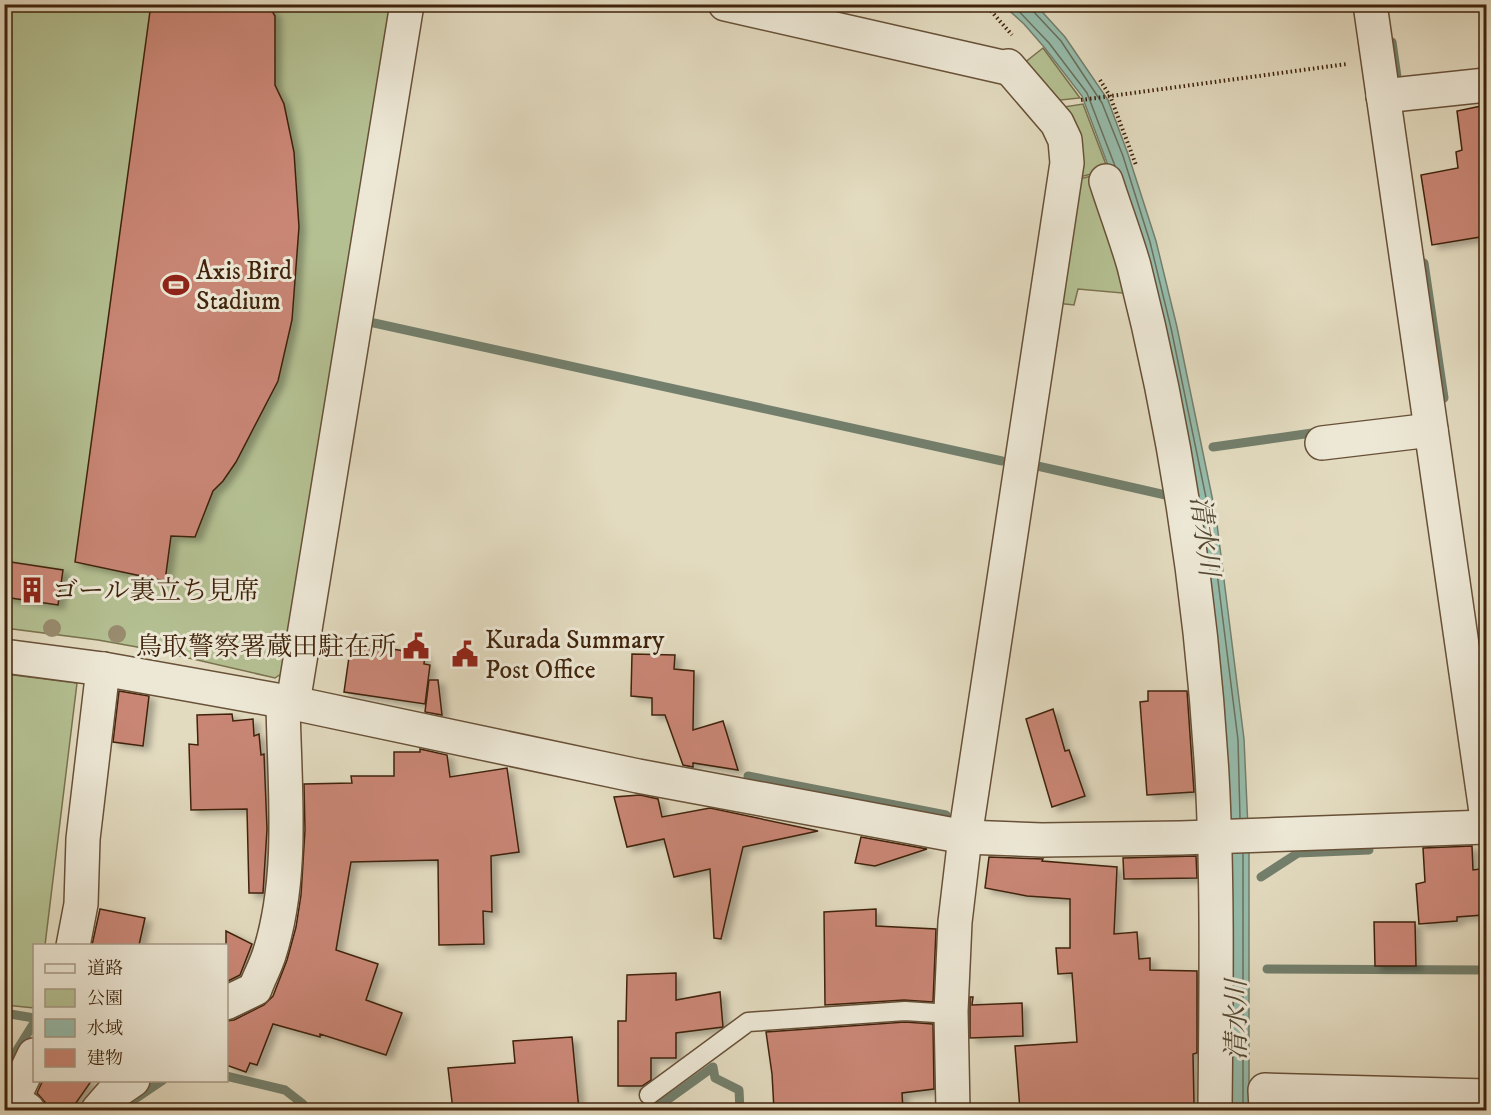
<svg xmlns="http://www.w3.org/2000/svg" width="1491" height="1115" font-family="'IM FELL DW Pica','Noto Serif JP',serif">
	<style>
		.green { fill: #b4c092; stroke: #7a724e; stroke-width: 1.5 }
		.water { fill: #96bcac; stroke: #737f6c; stroke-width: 1.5 }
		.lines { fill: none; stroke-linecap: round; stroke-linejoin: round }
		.shore { stroke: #6a705c; stroke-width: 1.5 }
		.stream { stroke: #737f6c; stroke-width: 9 }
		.building { fill: #c98675; stroke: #3f230b; stroke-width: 1.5; filter: url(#shadow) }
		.service-casing { stroke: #685138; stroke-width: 21 }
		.minor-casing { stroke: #685138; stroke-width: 36 }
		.path { stroke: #3f230b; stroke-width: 4; stroke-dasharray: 1.5 3; stroke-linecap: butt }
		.service { stroke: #ede8d6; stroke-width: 18 }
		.minor { stroke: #ede8d6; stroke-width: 33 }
		.tree { fill: #998b6f }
		.labels { text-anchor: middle; stroke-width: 6; stroke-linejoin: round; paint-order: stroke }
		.poi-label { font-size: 26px; fill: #3f230b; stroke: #ede8d6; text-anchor: start }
		.water-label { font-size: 27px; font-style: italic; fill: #554933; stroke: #ede8d6 }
	</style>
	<defs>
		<filter id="shadow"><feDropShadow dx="6" dy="4" stdDeviation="3" flood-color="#0004"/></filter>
	</defs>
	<rect width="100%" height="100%" fill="#e3dbc0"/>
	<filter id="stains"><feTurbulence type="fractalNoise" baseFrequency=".00333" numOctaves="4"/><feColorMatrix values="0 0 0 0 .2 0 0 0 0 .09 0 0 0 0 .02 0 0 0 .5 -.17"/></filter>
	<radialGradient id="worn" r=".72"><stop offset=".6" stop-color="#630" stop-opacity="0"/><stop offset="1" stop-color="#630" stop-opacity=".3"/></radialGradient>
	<g class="green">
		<path d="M4,5h392l-112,667 -9,6 -121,-28 -56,-10 -93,-12z"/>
		<path d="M1043,48l37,50 -29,3 -32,-34z"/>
		<path d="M1083,104l25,66 -33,8 -18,-70z"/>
		<path d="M1096,175l37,119 -55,-5 -4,16 -18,-2 19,-123z"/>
		<path d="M5,674l72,9 -32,262 -11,1v62l-29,-3z"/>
	</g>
	<path class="water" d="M1003,5h33l29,32 43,63 20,54 28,87 21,86 39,189 28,223 5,112v259h-26l1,-256 -95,-633 -47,-125 -38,-49 -20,-23z"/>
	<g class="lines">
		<g class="shore">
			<path d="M1012,4l37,39 38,50 28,73"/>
			<path d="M1032,4l1,7 28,30 41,62 21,53 27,86 21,86 39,189 28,223 2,78"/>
			<path d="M1243,1110v-256"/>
		</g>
		<g class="stream">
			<path d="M1392,42l5,35"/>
			<path d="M1424,263l20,135"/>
			<path d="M374,323l628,138"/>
			<path d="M1213,447l106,-15"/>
			<path d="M1033,465l137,31"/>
			<path d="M748,776l198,39"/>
			<path d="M1261,877l37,-24 71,-3"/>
			<path d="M1267,969l214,1"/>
			<path d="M4,1013l30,5"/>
			<path d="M4,1071l30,-48"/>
			<path d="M226,1076l59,14 18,14 2,6"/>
			<path d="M122,1110l10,-9 31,-21"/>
			<path d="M656,1110v-2l57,-41 2,11 24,12 1,20"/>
		</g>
	</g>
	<g class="building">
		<path d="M151,4h117l7,12v69l9,19 10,48 5,75 -7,93 -14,61 -42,81 -13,19 -10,10 -18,46 -24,-1 -6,45 -90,-19z"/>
		<path d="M1486,105v131l-54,9 -11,-70 37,-7 -2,-16 6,-2 -5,-39z"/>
		<path d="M4,561l59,9 -5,35 -54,-8z"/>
		<path d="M351,643l74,11 -1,10 6,1 -5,39 -81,-12z"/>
		<path d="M632,654l43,1 -1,14 20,2 -1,59 30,-9 15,49 -45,-7v4l-10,-2 -18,-50h-13v-17l-21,-2z"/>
		<path d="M429,680h9l4,35 -17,-3z"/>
		<path d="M119,691l30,5 -6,50 -30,-4z"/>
		<path d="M1148,691h39l7,101 -47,3 -7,-93 8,-1z"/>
		<path d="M1053,709l12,42 4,-1 16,46 -33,11 -26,-88z"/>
		<path d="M232,714l1,7 20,-2 1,17 5,-2 2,21 3,-1 3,75 -4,64h-14l-2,-84 -56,1 -2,-66 9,1 -1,-30z"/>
		<path d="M420,749l27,6 3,22 57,-9 12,84 -28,4 1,56 -9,-1 1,33 -45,1 -1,-85 -87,2 -15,88 42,14 -12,36 36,13 -16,42 -66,-21v3l-47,-13 -16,41 -7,-2 -4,9 -20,-7v-44l8,-1 30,-15 9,-9 14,-36 9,-33 5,-32 4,-65 -1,-46 48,-1 -1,-7h43v-24h26z"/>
		<path d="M640,795l18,4 4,18 48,-9 108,23 -75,16 -22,92 -7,-1 -4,-69 -36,8 -10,-38 -37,8 -13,-50z"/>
		<path d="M861,837l66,12 -52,17 -20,-3z"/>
		<path d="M1472,846l1,24 7,-1 3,46 -26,2v4l-38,3 -3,-40 9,-2 -2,-34z"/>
		<path d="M1196,856l1,22 -73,1 -1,-21z"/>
		<path d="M989,857l54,2 -1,2 75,6 -3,67 23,-2 2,27 11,-1v12l47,1v82l-4,1 1,51h-37l1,5h-98v-2l-40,2 -5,-64 62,-4 -5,-69 -14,1 -2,-26h14v-49l-43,-3 -42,-8z"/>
		<path d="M100,909l45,9 -6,27h-47z"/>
		<path d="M876,909v17l60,3 -3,73 -29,-2 -79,5 -1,-93z"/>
		<path d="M1374,922h41l1,44h-41z"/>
		<path d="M226,931l26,13 -12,31 -14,7z"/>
		<path d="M676,973v27l44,-8 3,35 -47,6v25h-25v22l-9,6h-24v-65h8l1,-46z"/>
		<path d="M970,997h3l-1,8 50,-2 1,33 -53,2z"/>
		<path d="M905,1022l28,2 1,65 -32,4 1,17h-129l-2,-36 -6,-42z"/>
		<path d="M572,1037l7,73h-126l-5,-42 67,-5 -2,-22z"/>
		<path d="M43,1080h49l-21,30h-20l-5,-3 -1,-5 -8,-9z"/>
	</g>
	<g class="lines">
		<g class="service-casing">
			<path id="service" d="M649,1095l99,-73 157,-11 46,3"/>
		</g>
		<g class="minor-casing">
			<g id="minor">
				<path d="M725,4l282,64"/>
				<path d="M1370,4l116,808"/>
				<path d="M1383,96l103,-11"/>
				<path d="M1106,181c9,28 20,57 28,85 42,165 68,339 78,509 6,111 4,224 3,335"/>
				<path d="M1322,443l109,-13"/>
				<path d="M4,656l99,13 190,34 345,73 327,61 77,3 138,-2 306,-11"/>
				<path d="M293,703l114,-699"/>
				<path d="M73,946l8,-42 2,-65 20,-170"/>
				<path d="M226,1003l29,-14c4,-11 10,-22 14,-34 26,-81 15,-170 14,-254"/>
				<path d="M28,1110l-15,-11 21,-44"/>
				<path d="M98,1110l13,-15 22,-15"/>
				<path d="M953,1110l-2,-99 4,-89 10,-85 102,-674 -2,-23 -8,-17 -49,-57"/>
				<path d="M1266,1110l-1,-20 221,6"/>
			</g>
		</g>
		<g class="path">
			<path d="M985,4l27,31"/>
			<path d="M1100,80l10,16 26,69"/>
			<path d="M1081,100l266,-36"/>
		</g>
		<use href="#service" class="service"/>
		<use href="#minor" class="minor"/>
	</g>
	<g class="tree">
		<circle cx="52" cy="628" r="9"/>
		<circle cx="117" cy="634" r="9"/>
	</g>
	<defs>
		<g id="stadium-bare" transform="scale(2.07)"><path d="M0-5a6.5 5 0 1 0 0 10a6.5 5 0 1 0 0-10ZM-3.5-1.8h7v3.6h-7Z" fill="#8f2418" stroke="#ede8d6" stroke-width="2.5" paint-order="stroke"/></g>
		<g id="building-bare" transform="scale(2.07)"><path d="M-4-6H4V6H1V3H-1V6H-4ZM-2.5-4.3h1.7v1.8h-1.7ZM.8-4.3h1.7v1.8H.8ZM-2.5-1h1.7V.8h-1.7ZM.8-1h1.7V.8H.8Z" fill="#8f2418" stroke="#ede8d6" stroke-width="2.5" paint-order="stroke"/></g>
		<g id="civic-bare" transform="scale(2.07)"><path d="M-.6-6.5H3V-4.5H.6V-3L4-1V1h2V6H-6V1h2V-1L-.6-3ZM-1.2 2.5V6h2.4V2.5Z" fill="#8f2418" stroke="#ede8d6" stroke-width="2.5" paint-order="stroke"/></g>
	</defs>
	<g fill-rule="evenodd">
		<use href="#stadium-bare" x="176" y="285"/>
		<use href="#building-bare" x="32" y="590"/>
		<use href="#civic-bare" x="416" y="646"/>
		<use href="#civic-bare" x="465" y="654"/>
	</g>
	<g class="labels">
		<g class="poi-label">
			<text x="196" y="279">Axis Bird<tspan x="196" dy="30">Stadium</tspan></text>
			<text x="52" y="599">ゴール裏立ち見席</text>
			<text x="485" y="648">Kurada Summary<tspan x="485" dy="30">Post Office</tspan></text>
			<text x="396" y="655" text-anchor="end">鳥取警察署蔵田駐在所</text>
		</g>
		<g class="water-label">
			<text transform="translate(1205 536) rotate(83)" y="9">清水川</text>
			<text transform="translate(1236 1020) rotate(-90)" y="9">清水川</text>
		</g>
	</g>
	<rect width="1491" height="1115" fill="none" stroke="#e3dbc0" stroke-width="24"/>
	<rect x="6" y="6" width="1479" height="1103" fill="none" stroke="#3f230b" stroke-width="3"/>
	<rect x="12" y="12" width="1467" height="1091" fill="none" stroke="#3f230b" stroke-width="1.5"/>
	<rect x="33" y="944" width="195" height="138" fill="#ede8d6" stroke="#a79985" stroke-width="1.5"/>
	<rect x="45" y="964" width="30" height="9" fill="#ede8d6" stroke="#a79985" stroke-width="1.5"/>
	<text x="87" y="974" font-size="18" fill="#3f230b">道路</text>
	<rect x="45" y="989" width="30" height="18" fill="#b4c092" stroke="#a79985" stroke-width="1.5"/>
	<text x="87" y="1004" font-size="18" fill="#3f230b">公園</text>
	<rect x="45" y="1019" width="30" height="18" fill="#96bcac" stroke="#a79985" stroke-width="1.5"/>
	<text x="87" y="1034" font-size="18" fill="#3f230b">水域</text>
	<rect x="45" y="1049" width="30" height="18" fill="#c98675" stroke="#a79985" stroke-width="1.5"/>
	<text x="87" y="1064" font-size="18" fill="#3f230b">建物</text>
	<rect width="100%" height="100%" filter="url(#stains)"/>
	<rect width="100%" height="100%" fill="url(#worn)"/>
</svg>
